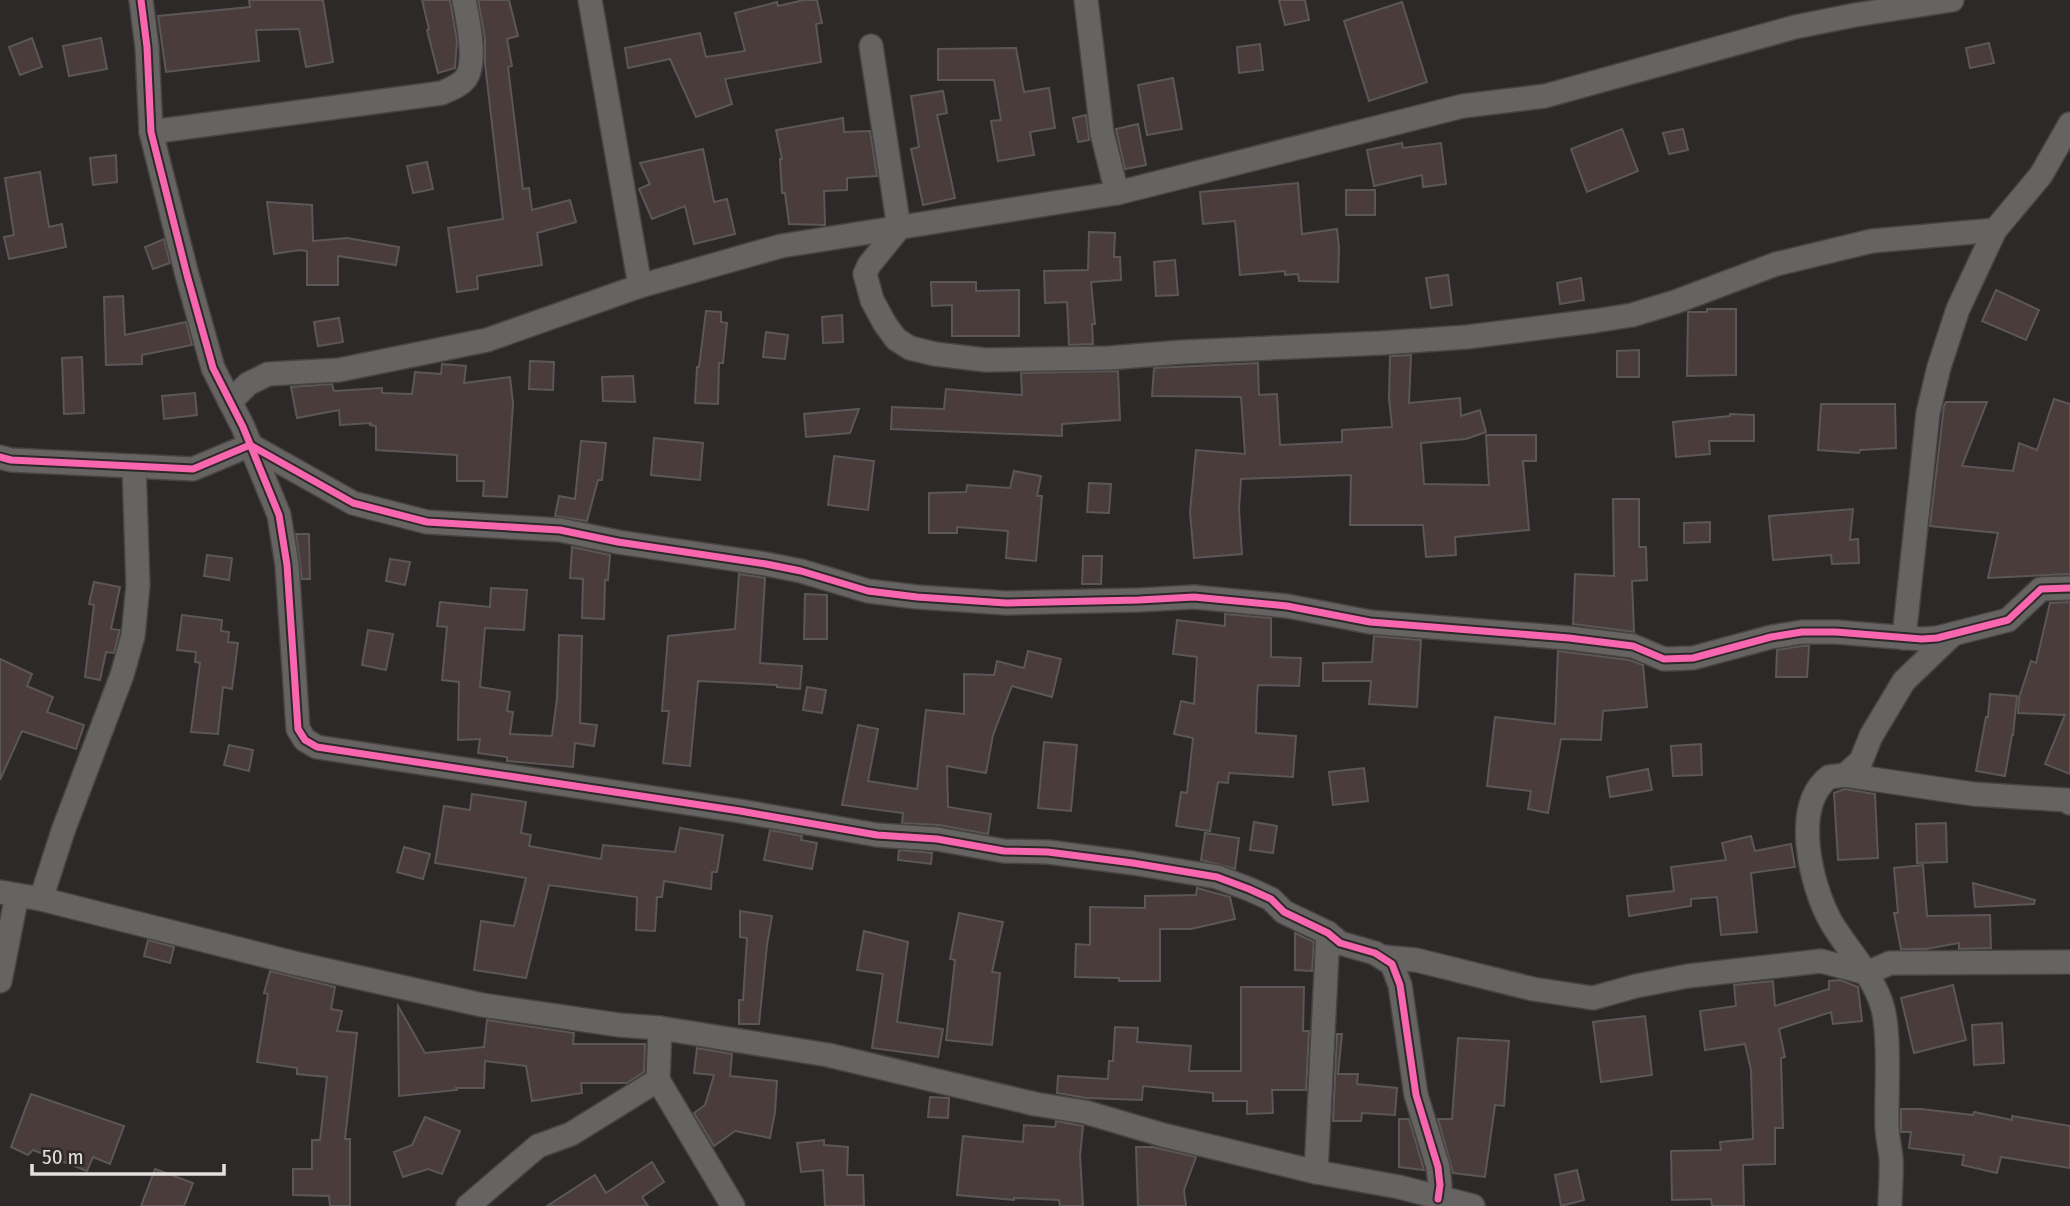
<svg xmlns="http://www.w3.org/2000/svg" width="2070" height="1206" font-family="'Fira Sans Condensed',sans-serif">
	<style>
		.building { fill: #493c3b; stroke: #5b5757; stroke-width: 2 }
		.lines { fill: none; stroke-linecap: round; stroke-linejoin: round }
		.street-casing { stroke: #474443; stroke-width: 26 }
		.street { stroke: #666363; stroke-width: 23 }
		.cycleway-casing { stroke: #2f2828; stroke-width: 11 }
		.cycleway { stroke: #f766af; stroke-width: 7 }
	</style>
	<rect width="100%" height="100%" fill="#2e2929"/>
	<g class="building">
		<path d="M249,0h74l10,62 -27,5 -7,-38 -43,1 3,31 -93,11 -8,-56 92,-9z"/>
		<path d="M422,0h28l7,41 -2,27 -17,5 -11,-43 2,-1z"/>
		<path d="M478,0h31l9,36 -11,3 5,27 -4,1 15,122 6,-1 3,22 38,-10 6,22 -39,11 5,32 -65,11 1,13 -21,3 -9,-64 55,-9 -18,-155v-26z"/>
		<path d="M804,0h13l5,23 -6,1 5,38 -96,17 7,25 -36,13 -26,-58 -42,9 -3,-20 75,-15 6,24 39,-6 -10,-38 42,-11 1,4z"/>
		<path d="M1279,0h26l4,20 -24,5z"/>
		<path d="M1402,2l25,80 -58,19 -25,-80z"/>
		<path d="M32,38l10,29 -22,8 -11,-28z"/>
		<path d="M101,38l6,31 -38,7 -6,-30z"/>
		<path d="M1989,43l5,20 -24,5 -4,-20z"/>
		<path d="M1260,44l3,26 -24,3 -2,-26z"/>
		<path d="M1016,48l8,44 25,-4 6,40 -25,4 4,23 -36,6 -7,-40 10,-1 -7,-40h-56v-31z"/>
		<path d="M1173,78l9,51 -35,6 -9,-50z"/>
		<path d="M943,91l4,22 -10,2 18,83 -32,7 -12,-56 8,-2 -8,-51z"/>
		<path d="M1086,115l3,25 -11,2 -5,-24z"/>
		<path d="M843,118l1,14 26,-1 7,45 -30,2v12l-23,1 1,34 -36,-1 -4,-31h-3l-2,-34h2l-6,-29z"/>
		<path d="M1138,124l8,41 -21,4 -9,-40z"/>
		<path d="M1622,129l16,42 -51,21 -16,-43z"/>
		<path d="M1683,129l5,21 -19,4 -6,-21z"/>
		<path d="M1402,143l1,5 38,-5 5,41 -23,3 -1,-12 -48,11 -7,-36z"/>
		<path d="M703,149l11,53 13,-3 8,35 -41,10 -9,-38 -33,13 -13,-30 11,-5 -10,-21z"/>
		<path d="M116,155l1,27 -24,3 -3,-27z"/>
		<path d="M427,162l6,27 -20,4 -6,-27z"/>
		<path d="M40,172l9,55 13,-3 4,23 -57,12 -5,-22 10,-2 -9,-57z"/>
		<path d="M1298,183l4,51 35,-5 2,19 -1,34 -39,-1 -1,-7 -13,1v-4l-45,4 -5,-54 -32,3 -3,-32z"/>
		<rect x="1346" y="190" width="29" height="25"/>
		<path d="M267,202l45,3 1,36 34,-3 52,9 -3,18 -58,-9v29h-31v-34l-8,-1 -25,4z"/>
		<path d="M1089,232l26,1 -1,24h6l1,23 -30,2 4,42h-3l1,20 -24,1 -2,-43 -22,1 -1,-32 44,-1z"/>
		<path d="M164,239l6,24 -17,6 -8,-22z"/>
		<path d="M1175,260l3,35 -22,1 -2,-34z"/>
		<path d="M1448,275l4,30 -21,3 -5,-30z"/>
		<path d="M1581,278l3,22 -24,4 -3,-21z"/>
		<path d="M931,282h45v9l43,-1v46h-67v-31l-20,1z"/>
		<path d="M1996,290l43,20 -13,30 -44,-19z"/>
		<path d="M123,296l2,39 61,-13 6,23 -50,10v9l-36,1 -2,-68z"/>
		<path d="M1707,309h29v66l-49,1 1,-64h19z"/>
		<path d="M706,311l15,1v10l6,1 -4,40h-4l-1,41 -23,-1 2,-36h2z"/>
		<path d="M842,315l1,27 -20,1 -1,-26z"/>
		<path d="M339,318l4,24 -25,4 -4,-24z"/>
		<path d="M766,332l22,3 -3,24 -22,-2z"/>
		<path d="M1639,350v27h-22v-26z"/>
		<path d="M1411,355l-2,48 51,-5 1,18 19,-6 6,22 -20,7 -45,4 3,41 65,1 -3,-50h50v26h-13l6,69 -74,7 1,18 -30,2 -3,-32h-73l1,-50 -110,4 -2,30 3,45 -48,4 -4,-46 6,-62 49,4 -4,-57 -89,-1 2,-28 104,-5 1,32 18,-1 3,51 62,-3v-12l50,-3 -3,-29 1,-42z"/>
		<path d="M82,357l2,56 -20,1 -2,-56z"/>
		<path d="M530,361l24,1 -1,28 -24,-1z"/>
		<path d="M442,364l24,2 -2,17 46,-6 3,26 -6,94 -24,-1 1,-15h-27v-26l-81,-5v-24l-6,-1 1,-2 -31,2 -1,-15 -42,8 -6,-31 41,-3 2,7 48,-3v5l30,1 3,-22 26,2z"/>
		<path d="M1118,371l2,49 -58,4v12l-171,-7 1,-22 52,2 2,-20 76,6 -1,-22z"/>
		<path d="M633,376l2,26 -32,-1 -1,-24z"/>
		<path d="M195,393l2,22 -33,4 -2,-23z"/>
		<path d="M2054,399l16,5v170l-82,4 10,-45 -68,-7 14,-120 2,-4h41l-25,64 51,5 6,-28 18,7z"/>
		<path d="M1821,404h74l1,44 -36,2 -1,3 -41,-3z"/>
		<path d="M859,409l-9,24 -44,4 -2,-23z"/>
		<path d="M1730,414l24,1v26h-45l1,13 -34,3 -3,-35 57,-6z"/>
		<path d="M654,438l49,5 -3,37 -49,-5z"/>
		<path d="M581,441l25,2 -4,37h-4l-11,41 -32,-5 4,-20 16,3z"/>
		<path d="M834,456l40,5 -6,49 -40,-5z"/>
		<path d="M1014,471l27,5 -4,20h5l-6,65 -30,-3 2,-27 -51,-4v6h-28v-40l37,-1 1,-7 43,3z"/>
		<path d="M1089,483l22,1 -2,29 -22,-1z"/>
		<path d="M1613,499h26v48h7l1,33 -15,1 2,51 -61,-8 2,-50 39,2z"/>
		<path d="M1853,509l-3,31 8,-1 1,24 -27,1 -1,-9 -58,5 -4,-44z"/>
		<path d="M1710,522v20l-26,1v-20z"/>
		<path d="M296,534h13l1,45h-8z"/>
		<path d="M572,547l38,8 -2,25h-3l-1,39 -22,-1 1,-39 -13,-1z"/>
		<path d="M207,555l25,3 -3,22 -25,-4z"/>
		<path d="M1083,556h19l-1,28h-19z"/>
		<path d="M390,559l20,3 -5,23 -19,-4z"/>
		<path d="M739,574l26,4 -5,85 42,3 -2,23 -23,-2v-2l-79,-4 -8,85 -27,-3 6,-52h-7l6,-75 67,-7z"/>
		<path d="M94,582l26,5 -9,42 9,1 -1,3 -5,20 -8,-1 -6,28 -15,-3 9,-72 -5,-1z"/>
		<path d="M491,588l36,2 -3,40 -39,-2 -5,59 30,5 -3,19 6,1 -3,22 42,2 5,-38 2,-63 23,1 -2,87 17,2 -3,21 -19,-3 -2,24 -66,-6v-4l-29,-4 2,-14 -22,1 1,-58 -17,-2 5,-53 -10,-1 3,-24 50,5z"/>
		<path d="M805,594l22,1v44h-23z"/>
		<path d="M2070,602v172l-25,-10 20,-49 -47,-2 1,-15 12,-37 5,2 14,-60z"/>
		<path d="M1225,614l46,4v39l30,1 -2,28 -41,-1 -1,10 -1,38 40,3 -3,41 -64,-4 -1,10 -10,-1 -8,49 -34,-5 5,-34 6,1 6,-55 -19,-4 7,-33 13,3 3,-47 -24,-3 4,-34 48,6z"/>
		<path d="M182,615l40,5 -1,11 8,1 -1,10 10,1 -6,46 -9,-2 -5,47 -27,-2 9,-69 -5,-1 1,-10 -19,-2z"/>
		<path d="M368,630l25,4 -7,36 -24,-5z"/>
		<path d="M1374,636l47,4 -4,67 -48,-3 2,-23h-48v-18l49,-1z"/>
		<path d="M1802,646h7l-2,31h-31l1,-27z"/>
		<path d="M1028,651l33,8 -9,38 -40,-11 -19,49 -7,38 -39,-7 1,41 43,7 -3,20 -49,-9 -37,-2 1,-10 -61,-8 16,-80 20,4 -10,52 49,8 9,-79 38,4v-40l30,1 3,-14 27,7z"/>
		<path d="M1558,651l71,9 14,5 4,42 -44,4 -2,29 -40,-1 -13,74 -20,-4 3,-18 -44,-5 8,-69 60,7z"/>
		<path d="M0,659l32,15 -5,12 26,11 -6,15 37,13 -8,24 -54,-18 -22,49z"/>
		<path d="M807,687l19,3 -4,23 -19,-3z"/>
		<path d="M1990,694l27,2 -4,39h-1l-7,41 -29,-5 10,-54h2z"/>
		<path d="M1044,742l33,3 -6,66 -33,-3z"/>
		<path d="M1701,744l1,31 -29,1 -2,-30z"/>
		<path d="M229,745l24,5 -4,21 -25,-6z"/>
		<path d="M1364,768l4,33 -35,4 -4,-33z"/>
		<path d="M1648,769l4,21 -42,7 -3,-20z"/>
		<path d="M1845,789l30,5 3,64 -40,2 -4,-67z"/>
		<path d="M472,794l54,8 -5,31 10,2 -2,11 72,13 2,-14 72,7 5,-24 43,7 -6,37h-5l-1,17 -47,-8 -2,16h-5l-2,34 -19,-1 1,-33 -88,-12 -23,93 -52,-8 7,-49 33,5 12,-48 -91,-15 9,-57 26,4z"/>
		<path d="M1254,822l23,4 -4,27 -23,-3z"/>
		<path d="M1946,823l1,39 -30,1 -1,-39z"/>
		<path d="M770,830l32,6 -1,4 16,3 -5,26 -48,-9z"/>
		<path d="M1205,833l34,5 -4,31 -34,-9z"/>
		<path d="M1751,836l4,15 36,-7 4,23 -44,6 6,59 -36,3 -4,-38 -26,2v7l-62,10 -2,-20 47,-5 -3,-24 55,-7 -4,-17z"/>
		<path d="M404,847l26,7 -7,25 -26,-7z"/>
		<path d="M899,850l33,3 -1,11 -33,-4z"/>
		<path d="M1923,865l4,51 63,-1 1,33 -32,1v-6l-33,6h-25l-7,-36h4l-4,-45z"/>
		<path d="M1973,883l62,17 -1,4 -59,3z"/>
		<path d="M1197,888l33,9 5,22 -44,10h-31v52h-41v-3l-44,-1 1,-33 14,1v-38l55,1v-12l51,-1z"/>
		<path d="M740,911l32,5 -5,29 -8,79h-20v-24h4l4,-62 -7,-1z"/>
		<path d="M959,913l44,9 -11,50 8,1 -8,72 -46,-5 9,-80 -5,-1z"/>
		<path d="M864,931l44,11 -11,80 46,7 -5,28 -66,-9 11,-74 -26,-4z"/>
		<path d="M1295,933l19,9 -2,29 -17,-1z"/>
		<path d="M148,940l26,7 -4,16 -26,-7z"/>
		<path d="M270,971l65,16 -4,22 11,2 -5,20 20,2 -12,106h5v67h-20l-1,-10 -36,-1v-26h19v-29h8l7,-63 -30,-3v-6l-40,-6 11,-68 -4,-1z"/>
		<path d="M1840,980l18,7 4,34 -29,3 -2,-12 -52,17 6,28 -4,1 2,70h-8v36l-32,1 1,41h-32l-1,-7 -39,1 -1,-49 50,-1 -1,-8 33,-3 -2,-69 -6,-26 -40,6 -5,-39 36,-5 -2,-21 39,-4 2,25 54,-17v-8z"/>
		<path d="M1953,985l13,55 -52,13 -13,-55z"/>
		<path d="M1241,987h63l-1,44h6l-3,59h-34l1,23 -26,1v-13h-34v-8l-70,-7 -1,14 -56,-2 -29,-5 1,-17 50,3 1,-18h4l2,-34 23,1 -1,14 54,4 -2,25h52z"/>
		<path d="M398,1006l27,47 59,-6 3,-27 87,13 -1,11h72l-1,28 -17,11h-46l1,10 -50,8 -6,-35 -41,-5 -1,27h-28l1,2 -58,6z"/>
		<path d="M1645,1016l7,59 -51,7 -8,-60z"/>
		<path d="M2002,1023l2,40 -30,2 -2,-40z"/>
		<path d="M1337,1034h5l-4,40h20l-1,10 40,4 -2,27 -33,-2 -1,8h-28z"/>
		<path d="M1458,1038l51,3 -5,65 -9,-1 -10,72 -32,-4 -15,-54h14z"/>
		<path d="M697,1048l35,6 -2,22 47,5 -2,31 -5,26 -35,-7 -21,15 -20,-33 11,-8 9,-30 -20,-2z"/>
		<path d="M31,1094l93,32 -14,38 -17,-7 -6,14 -54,-21 -5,5 -17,-8z"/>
		<path d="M930,1097l19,1 -1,20 -20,-1z"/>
		<path d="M1901,1109h20l52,6 1,-3 38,8v-4l58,10v42l-69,-11 -4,16 -35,-8 2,-10 -55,-7 2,-16h-10z"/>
		<path d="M425,1117l35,14 -18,43 -14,-5 -25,8 -9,-25 18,-7z"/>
		<path d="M1399,1119h10l15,51 -25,-3z"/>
		<path d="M1056,1121l27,5 -3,30 3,50h-23l-1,-6 -45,-2v2l-57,-5 6,-59 60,6 1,-17 31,2z"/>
		<path d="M824,1140v5l24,2 -1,28h16l1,31h-39l-2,-36 -22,2 -4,-29z"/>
		<path d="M1136,1147h17l43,10 -12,33 2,16h-48z"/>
		<path d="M652,1162l12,20 -22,15 6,9h-101l48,-31 11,18z"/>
		<path d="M155,1169l38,14 -9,23h-43z"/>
		<path d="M1577,1170l7,30 -23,6 -6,-31z"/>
	</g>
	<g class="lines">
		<g class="street-casing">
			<g id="street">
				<path d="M141,0l6,47 4,85 36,143 26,93 30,59 36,88 8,50 11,164 7,11 12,7 423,64 137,24 60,4 67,12 44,1 85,11 84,14 32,12 22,10 13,13 44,21 12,10 35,10 17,11 8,21 16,110 22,72 2,18 -2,14"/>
				<path d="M590,0l50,286"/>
				<path d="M1086,0l16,133 15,60"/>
				<path d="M871,46l28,182 -30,37 -4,9 7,26 13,24 11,15 14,9 25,6 51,6 123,-2 73,-6 199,-9 86,-6 127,-16 38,-6 43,-13 101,-38 96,-23 123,-11"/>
				<path d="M151,132l291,-39c8,-4 18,-7 24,-15 11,-17 2,-59 -2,-78"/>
				<path d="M230,402l18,-18 20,-10 71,-4 148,-30 153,-54 141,-40 336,-53 346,-87 82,-10 250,-69 60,-12 97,-15"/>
				<path d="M0,457l11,3 182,9 57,-24 103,58 74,19 133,8 58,12 148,22 35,7 67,20 49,6 89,6 133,-3 55,-3 93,9 83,16 199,16 64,8 31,13 29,-1 78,-21 31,-5h34l86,7 15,-1 71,-18 33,-31 29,-1"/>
				<path d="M1904,638l24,-225 11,-46 19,-58 37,-79 46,-55 29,-51"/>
				<path d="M1845,775l16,-14 10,-25 33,-55 48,-46"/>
				<path d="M0,892l41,7 253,64 188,42 137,20 41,3 168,27 207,49 50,8 78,23 153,37 83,15 74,19"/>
				<path d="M41,899l22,-68 59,-156 11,-39 5,-51 -4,-119"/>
				<path d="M1384,957l32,3 117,29 60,9 43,-12 52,-10 133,-15 46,12 23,-10 180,-1"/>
				<path d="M0,981l17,-86"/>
				<path d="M660,1028l-2,52 75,126"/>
				<path d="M1316,1172l12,-239"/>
				<path d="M468,1206l70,-60 33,-12 87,-54"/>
				<path d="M1890,1206c0,-16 2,-32 1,-48 -1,-11 -4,-21 -4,-32 -1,-35 3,-72 -2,-107 -5,-38 -36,-66 -54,-97 -20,-36 -40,-116 -2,-145l16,-2 128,19 93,6 4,3"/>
			</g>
		</g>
		<use href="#street" class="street"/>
		<g class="cycleway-casing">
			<g id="cycleway">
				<path d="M141,0l6,47 4,85 36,143 26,93 30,59 36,88 8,50 11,164 7,11 12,7 423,64 137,24 60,4 67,12 44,1 85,11 84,14 32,12 22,10 13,13 44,21 12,10 35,10 17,11 8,21 16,110 22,72 2,18 -2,14"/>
				<path d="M0,457l11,3 182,9 57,-24 103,58 74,19 133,8 58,12 148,22 35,7 67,20 49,6 89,6 133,-3 55,-3 93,9 83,16 199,16 64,8 31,13 29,-1 78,-21 31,-5h34l86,7 15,-1 71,-18 33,-31 29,-1"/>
			</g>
		</g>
		<use href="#cycleway" class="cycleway"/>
	</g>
	<path d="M32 1164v10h192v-10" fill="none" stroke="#e5e0df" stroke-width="3.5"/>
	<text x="42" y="1164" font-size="21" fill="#e5e0df" stroke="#2f2828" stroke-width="5" paint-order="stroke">50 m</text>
</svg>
